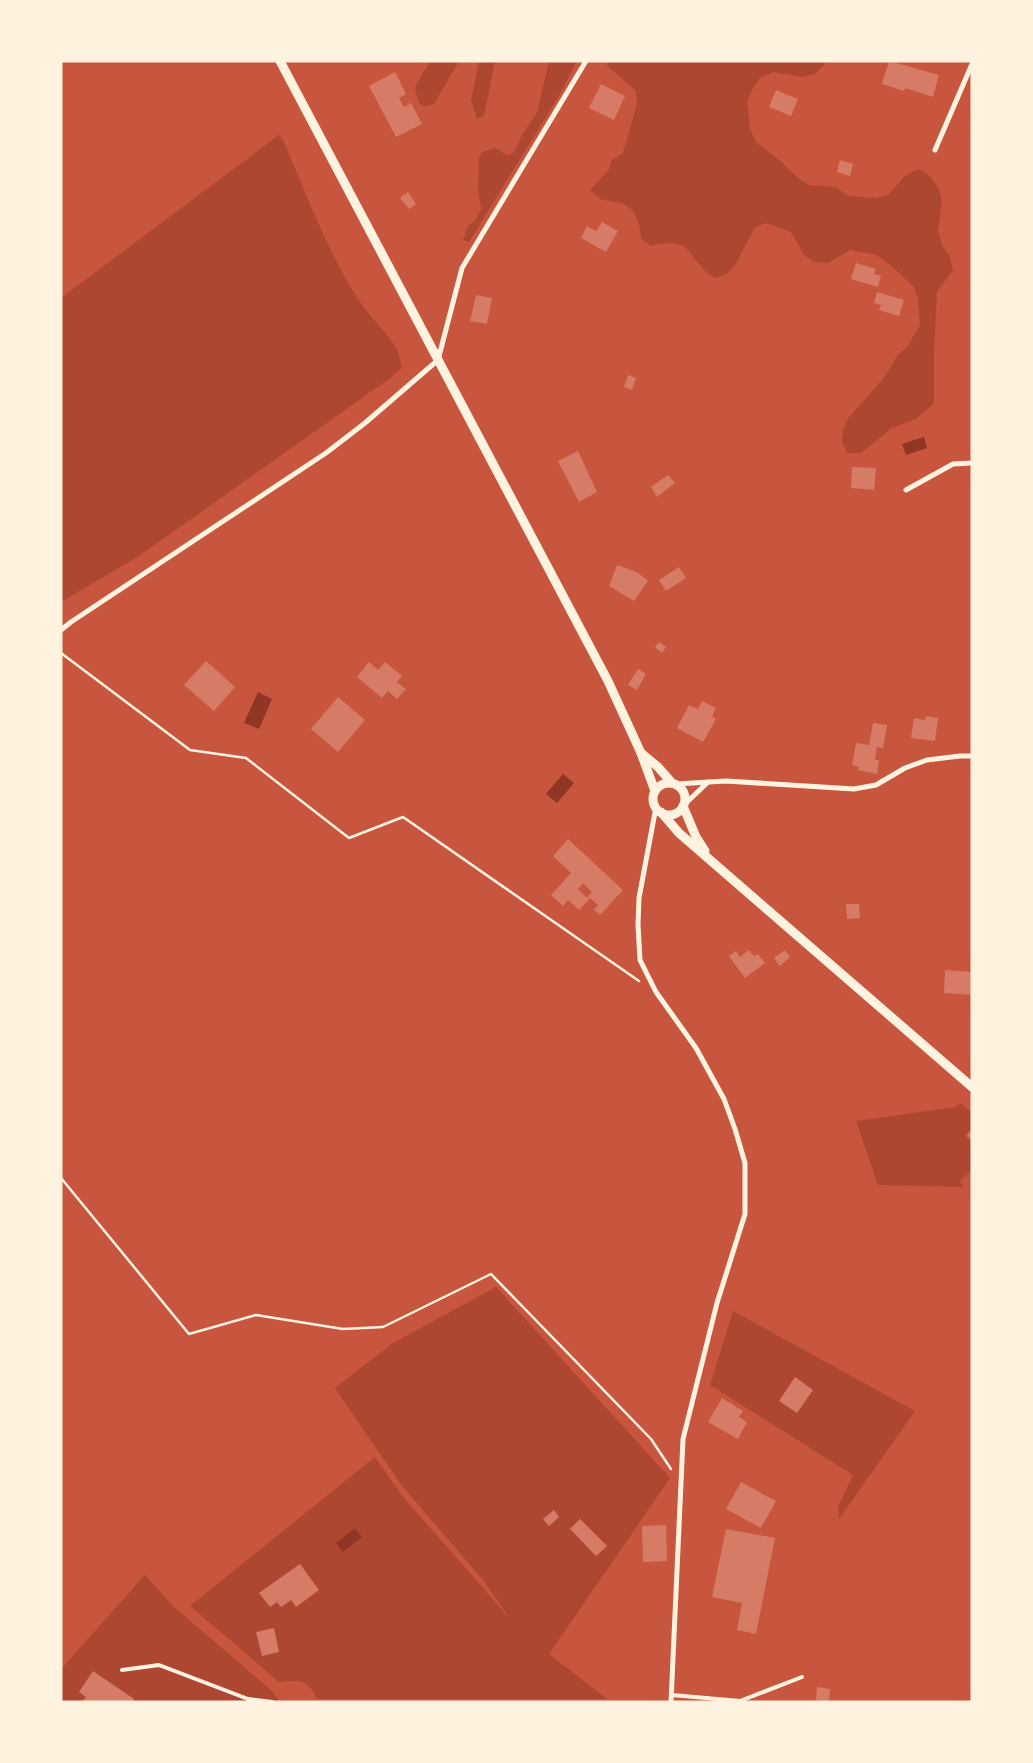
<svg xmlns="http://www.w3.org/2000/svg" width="1033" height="1763" font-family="Signika,sans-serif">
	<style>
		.green { fill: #ae4732 }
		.water { fill: #8f3625 }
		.building { fill: #d67c66; fill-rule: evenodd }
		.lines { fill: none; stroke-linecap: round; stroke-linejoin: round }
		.path { stroke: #fff3e0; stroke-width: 2.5 }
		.service { stroke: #fff3e0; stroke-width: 4 }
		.minor { stroke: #fff3e0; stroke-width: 5 }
		.tertiary { stroke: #fff3e0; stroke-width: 9 }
	</style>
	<rect width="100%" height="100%" fill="#c8553d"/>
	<g class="green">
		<path d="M430,61h29l-25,43 -6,2 -7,-1 -3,-5 -3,-13z"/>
		<path d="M479,61h16l-11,55 -7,3 -6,-19z"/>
		<path d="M549,61h28l-17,33 -91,148 -6,-2 6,-16 6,-3 6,-12 -3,-21 1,-30 3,-6 13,-4 12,7 7,-2 8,-18 15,-22z"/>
		<path d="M607,61h218v3l-10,10 -13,3 -28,-5 -13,5 -8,11 -6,13 3,28 6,13 22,17 20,19 11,7 27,2 12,9 27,2 13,-3 17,-19 13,-7 12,7 9,13 3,13 -4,29 4,14 8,12 3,13 -16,22 -3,59v52l-18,16 -24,9 -31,25h-14l-5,-12 1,-12 6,-12 35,-39 13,-22 10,-9 13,-22 -2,-26 -4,-12 -18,-17 -19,-15 -27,-5 -22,13 -14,-1 -10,-7 -13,-23 -24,-9 -12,4 -19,37 -9,10 -12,4c-30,-18 -18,-43 -64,-32l-10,-8 -2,-14 -5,-12 -9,-8 -25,-5 -10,-9 18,-19 4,-11 11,-7 14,-49 -1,-13 -29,-25z"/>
		<path d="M279,135l4,5c24,55 44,112 77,162 13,20 43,43 41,67l-8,7 -254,180 -78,46v-304z"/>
		<path d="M961,1103l11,10v15l-7,8 7,7v27l-12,11 3,6 -85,-2 -22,-64 99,-14z"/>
		<path d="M496,1287l174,191 -121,176 58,45h-290c-9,-20 -18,-19 -38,-17l-89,-76 185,-149 28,40 108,123 -28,-40 -81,-94 -67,-98 58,-45z"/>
		<path d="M733,1311l182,100 -76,108 -1,-12 15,-32 -143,-90z"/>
		<path d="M145,1575l29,32 97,83 7,9v3h-217v-33z"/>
	</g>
	<g class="water">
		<path d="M924,437l3,11 -21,7 -4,-11z"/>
		<path d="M258,692l14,7 -13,30 -15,-6z"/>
		<path d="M563,774l11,9 -17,20 -11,-9z"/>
		<path d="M355,1528l7,9 -19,15 -7,-9z"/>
	</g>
	<g class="building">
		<path d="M889,61l50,14 -6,22 -28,-9 -1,3 -22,-7z"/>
		<path d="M395,72l11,22 -7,4 5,9 7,-4 11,21 -26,13 -27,-51z"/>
		<path d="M601,84l24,12 -11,24 -25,-12z"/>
		<path d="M776,90l22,9 -7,17 -22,-9z"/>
		<path d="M840,160l13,4 -3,12 -13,-4z"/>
		<path d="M408,192l8,12 -7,5 -9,-11z"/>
		<path d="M602,222l16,9 -12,21 -25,-14 6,-12 9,5z"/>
		<path d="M856,263l20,6 -2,5 7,2 -3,11 -27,-8z"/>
		<path d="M877,292l27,8 -5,16 -20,-6 2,-5 -7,-2z"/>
		<path d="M476,295l16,3 -5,26 -17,-3z"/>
		<path d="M628,375l8,3 -4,12 -8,-3z"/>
		<path d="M578,451l19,41 -18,10 -21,-41z"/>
		<path d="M852,467l24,1 -2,22 -23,-2z"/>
		<path d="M668,475l7,8 -18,14 -6,-10z"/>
		<path d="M617,565l20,7 11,9 -14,20 -25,-15z"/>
		<path d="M679,567l7,11 -20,13 -7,-11z"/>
		<path d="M659,642l7,5 -4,6 -7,-6z"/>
		<path d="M206,661l29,26 -21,24 -30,-26z"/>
		<path d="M369,662l9,8 7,-8 17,14 -5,6 9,7 -9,10 -9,-8 -6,7 -25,-21z"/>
		<path d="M638,669l8,5 -9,16 -9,-5z"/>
		<path d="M338,697l27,23 -27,32 -27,-23z"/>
		<path d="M702,701l14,7 -4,9 4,2 -13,23 -26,-14 12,-23 9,4z"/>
		<path d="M926,716l12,2 -3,23 -24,-3 3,-20 11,2z"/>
		<path d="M873,723l14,2 -4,23 -6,-1 -2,13h4l-2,14 -19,-4 1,-3 -7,-2 4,-22 13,2z"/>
		<path d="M568,839l55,51 -23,25 -6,-5 4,-5 -8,-7 -11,12 -11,-10 -5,6 -12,-11 20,-22 -18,-17zM583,883l9,9 -5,6 -9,-9z"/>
		<path d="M846,904h13l1,14 -13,1z"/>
		<path d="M749,950l5,6 4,-2 7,9 -20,15 -16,-22 7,-5 4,6z"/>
		<path d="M785,950l5,7 -10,9 -6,-8z"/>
		<path d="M945,970l27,2v23l-28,-2z"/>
		<path d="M972,1130v10l-5,-5z"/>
		<path d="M795,1377l18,13 -16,23 -18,-12z"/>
		<path d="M722,1398l21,13 -4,6 8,5 -9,17 -30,-17z"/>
		<path d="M741,1482l35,19 -15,27 -35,-19z"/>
		<path d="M554,1510l5,7 -10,9 -6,-7z"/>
		<path d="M580,1519l27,27 -11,10 -26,-27z"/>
		<path d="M666,1525l1,36 -24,1 -1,-36z"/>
		<path d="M726,1529l49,9 -19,96 -19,-4 5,-27 -30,-6z"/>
		<path d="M300,1564l19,26 -23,17 -5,-7 -10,7 -4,-5 -7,5 -11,-14z"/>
		<path d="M274,1628l5,24 -17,4 -6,-24z"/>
		<path d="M93,1671l41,28 -1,3h-51l4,-5 -7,-5z"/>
		<path d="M817,1687l13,2 -1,13 -13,-2z"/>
	</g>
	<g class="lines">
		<g class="path">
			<path d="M61,653l129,97 56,8 103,80 54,-21 236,164"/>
			<path d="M61,1178l128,156 67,-19 87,14 40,-2 108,-53 160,165 20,30"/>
		</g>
		<g class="service">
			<path d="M122,1670l37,-5 89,34 24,3"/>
			<path d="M672,1695l68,6 62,-24"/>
		</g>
		<g class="minor">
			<path d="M935,150l37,-86"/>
			<path d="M906,490l47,-26 19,-1"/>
			<path d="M61,630l10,-8 255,-169 39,-30 73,-63 24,-92 124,-207"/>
			<path d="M676,784l50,-3 128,8 22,-4 29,-17 22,-8 33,-4h12"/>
			<path d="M685,804l23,-22"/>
			<path d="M656,807l-17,91 -1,27 2,35 16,32 40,56 28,51 11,30 10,34v51l-28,89 -34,136 -12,263"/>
		</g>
		<g class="tertiary">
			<path d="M280,61l328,620 33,72 14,38"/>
			<path d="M641,753l17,14 14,16"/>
			<circle cx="669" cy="799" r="16"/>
			<path d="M683,806l13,31 9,14"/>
			<path d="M661,812l18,21 293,254"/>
		</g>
	</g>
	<rect width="1033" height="1763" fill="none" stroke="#fff3e0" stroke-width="125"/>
</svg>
